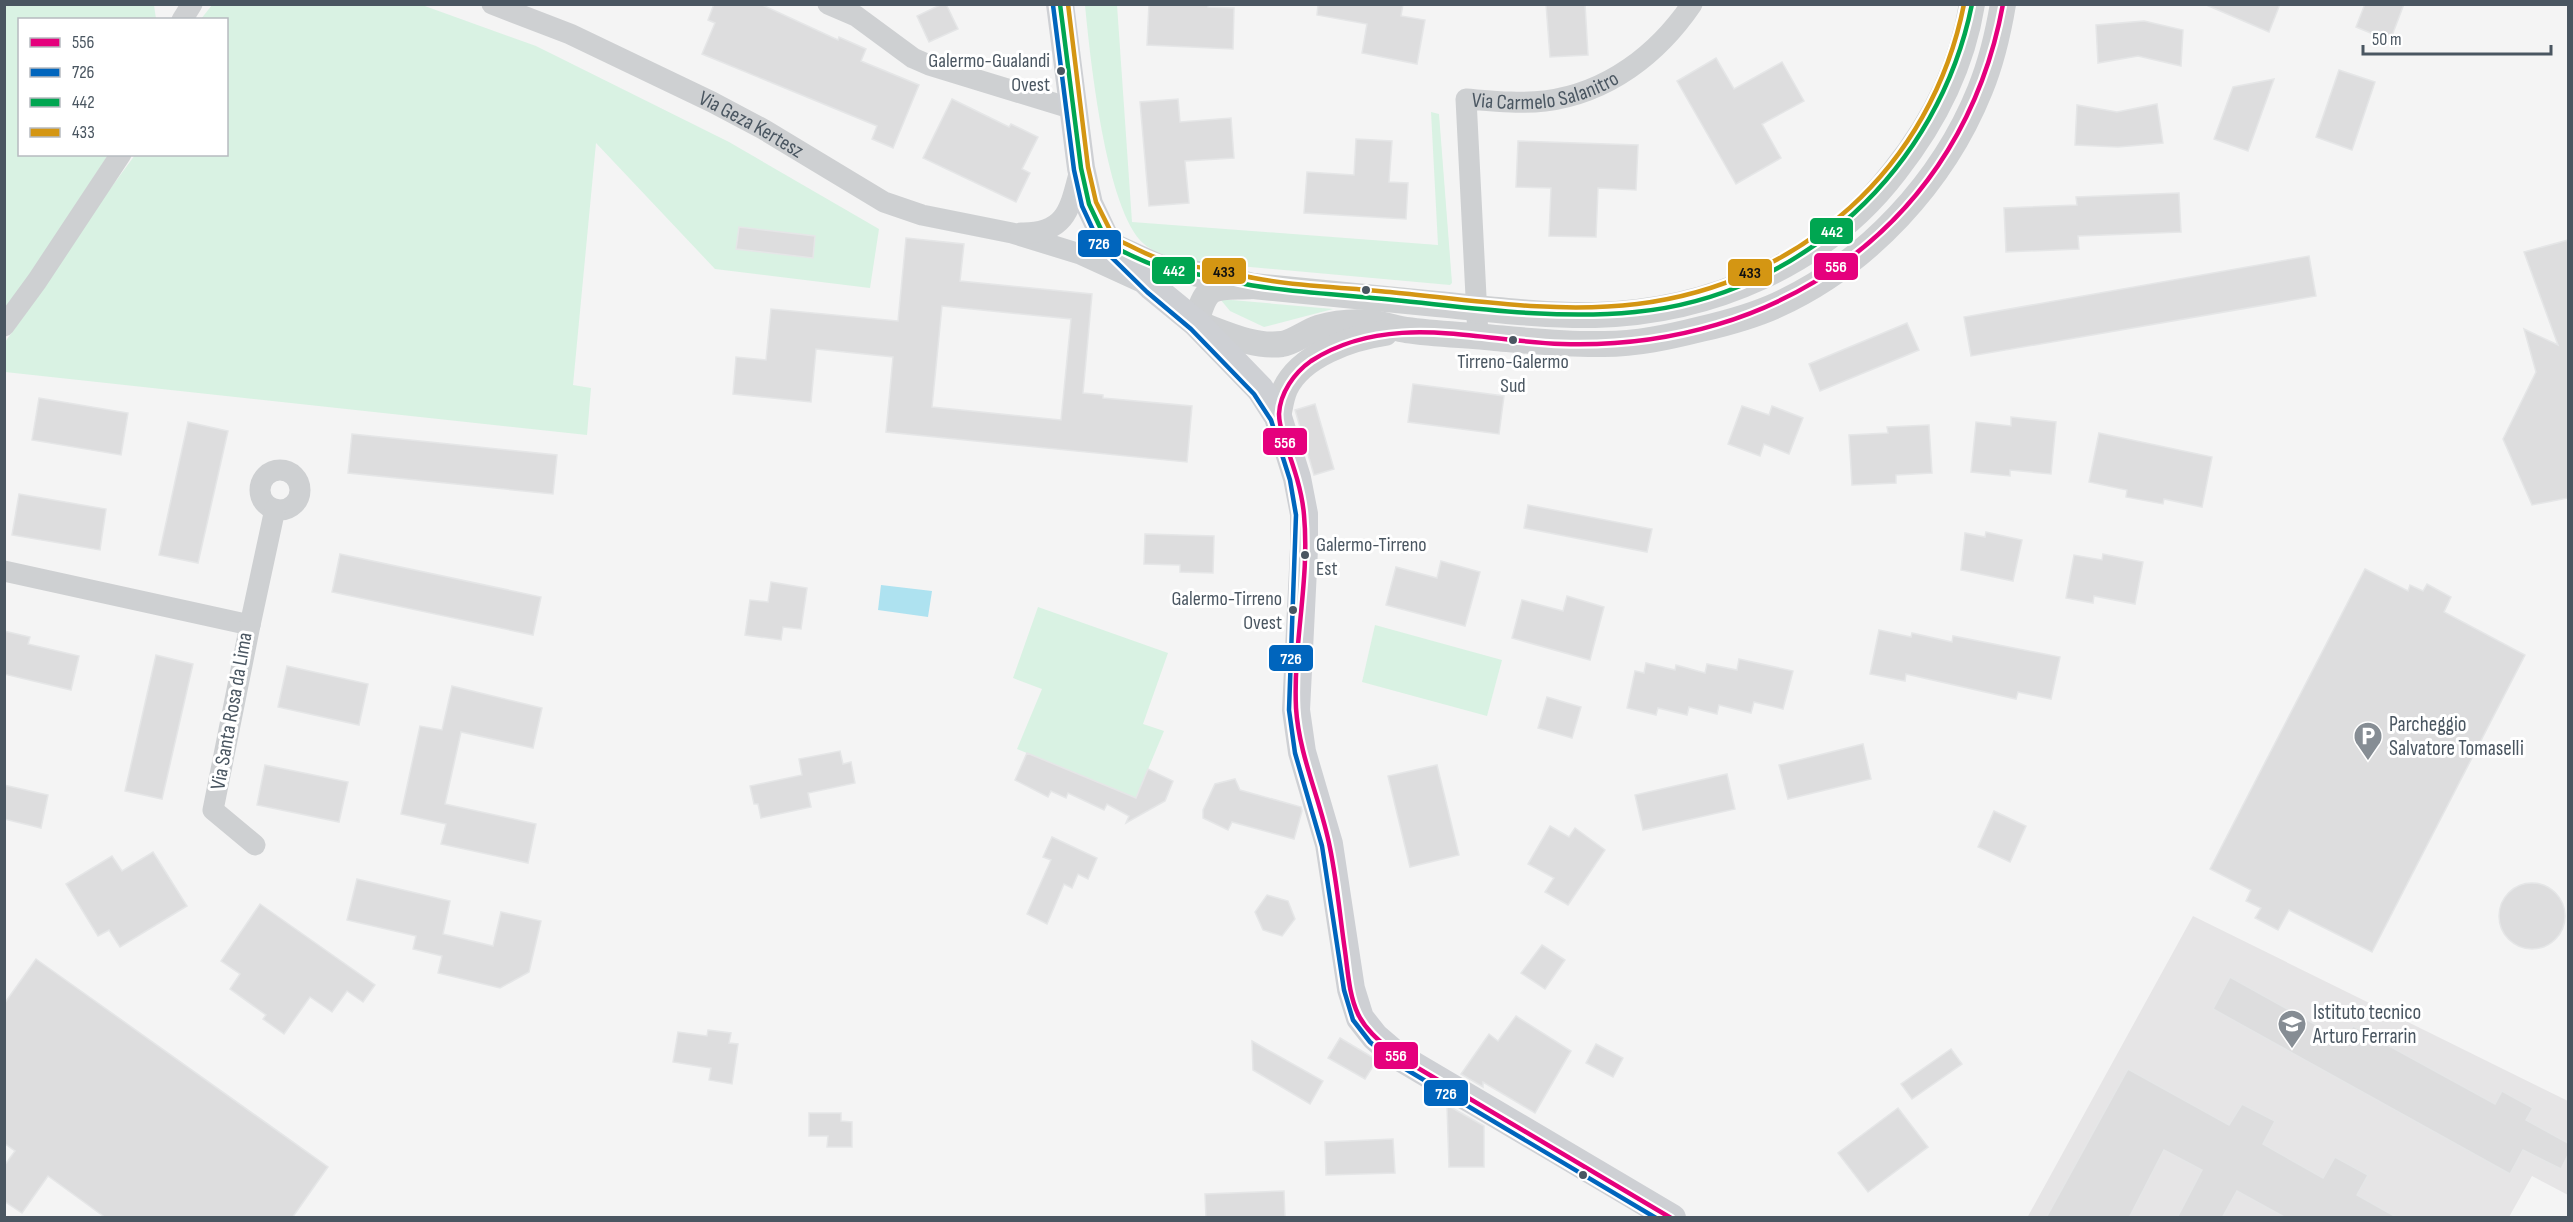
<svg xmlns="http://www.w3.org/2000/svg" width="2573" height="1222" font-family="'Sofia Sans Condensed',sans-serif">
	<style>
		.education { fill: #e6e5e6 }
		.green { fill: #d9f2e3 }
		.water { fill: #aee2f0 }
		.building { fill: #ddddde; stroke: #e5e6e7; stroke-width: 1.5; fill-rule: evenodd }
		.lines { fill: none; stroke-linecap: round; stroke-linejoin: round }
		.minor { stroke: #ced0d2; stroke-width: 21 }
		.tertiary { stroke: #ced0d2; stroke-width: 26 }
		.secondary { stroke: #ced0d4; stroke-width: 28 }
		.bus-1-casing { stroke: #fff; stroke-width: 9 }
		.bus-2-casing { stroke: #fff; stroke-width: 9 }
		.bus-3-casing { stroke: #fff; stroke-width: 9 }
		.bus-4-casing { stroke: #fff; stroke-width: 9 }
		.bus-1 { stroke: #e5007d; stroke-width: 4.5 }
		.bus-2 { stroke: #0065bd; stroke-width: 4.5 }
		.bus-3 { stroke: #00a651; stroke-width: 4.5 }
		.bus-4 { stroke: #d49613; stroke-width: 4.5 }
		.bus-dot { fill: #4a5661; stroke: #fff; stroke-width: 2 }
		.labels { text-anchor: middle; stroke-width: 6; stroke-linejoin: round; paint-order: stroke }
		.bus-label { font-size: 20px; fill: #4a5661; stroke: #fff; text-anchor: end }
		.street-label { font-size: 21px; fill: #4a5661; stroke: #fff }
		.poi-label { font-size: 21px; fill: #4a5661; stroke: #fff; text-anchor: start }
		.line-badge { stroke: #fff; stroke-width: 2 }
		.badge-label { font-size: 16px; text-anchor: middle; font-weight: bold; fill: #fff }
		.pale-badge-label { font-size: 16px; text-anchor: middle; font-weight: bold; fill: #111 }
	</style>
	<rect width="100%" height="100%" fill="#f4f4f4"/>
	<path class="education" d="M2193,916l375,185v94l-36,-19 -23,41 -482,1z"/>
	<g class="green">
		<path d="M5,5h149l2,14 -136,1v134l88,1 -85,131 -18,24z"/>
		<path d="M212,5h210l114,41 193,96 150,87 -9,59 -155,-19 -119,-126 -23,242 18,3 -4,47 -582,-63v-30l41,-57 39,-62 50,-68 91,-1v-134l-25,-1z"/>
		<path d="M1085,5h32l15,217 306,23 -7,-133 8,2 13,169 -2,2 -255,-23c-18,-4 -37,-6 -51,-18 -38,-33 -54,-187 -59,-239z"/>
		<path d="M1220,299l113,10 -69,18 -34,-16z"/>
		<path d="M1038,607l130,46 -25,71 21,7 -28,67 -119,-49 25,-60 -29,-11z"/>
		<path d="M1375,625l127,35 -15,56 -125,-34z"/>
	</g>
	<path class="water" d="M881,585l51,6 -4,26 -50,-7z"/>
	<g class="building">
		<path d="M714,4h46l78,36 1,-3 27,12 -5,12 58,24 -26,63 -21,-9 5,-13 -175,-72 13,-31 -7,-3z"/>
		<path d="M942,4h4l12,25 -29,13 -12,-26z"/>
		<path d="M1149,4h59v3l26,1 -1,41 -86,-4z"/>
		<path d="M1318,4h85l-2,12 24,4 -8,44 -55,-11 5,-29 -50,-9z"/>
		<path d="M1546,4h39l3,51 -38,2z"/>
		<path d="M2204,4h76l-11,28z"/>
		<path d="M2365,4h39l-14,37 -34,-14z"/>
		<path d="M2144,21l39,9 -2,36 -43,-10 -40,7 -2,-38z"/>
		<path d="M1716,58l18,31 48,-27 22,39 -42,23 19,34 -45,26 -59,-103z"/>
		<path d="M2339,70l36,12 -23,68 -36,-13z"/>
		<path d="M2274,79l-26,72 -34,-12 19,-52z"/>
		<path d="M952,99l57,28 2,-3 27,13 -16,32 8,4 -14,29 -93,-44z"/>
		<path d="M1178,99l2,23 51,-4 3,40 -49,3 4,42 -40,3 -9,-104z"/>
		<path d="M2157,104l6,39 -45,4 -43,-2 2,-40 40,7z"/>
		<path d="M1356,139l36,2 -3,41 19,1 -2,36 -102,-6 3,-41 47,3z"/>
		<path d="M1518,141l120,4 -2,45 -38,-2 -2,49 -47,-1 2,-48 -35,-1z"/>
		<path d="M2179,193l2,39 -103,4 1,13 -73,3 -2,-44 73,-3 -1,-8z"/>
		<path d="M739,227l76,9 -2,22 -77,-9z"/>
		<path d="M906,238l58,6 -4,37 132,13 -9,99 20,2v3l89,8 -5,56 -301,-30 7,-75 -77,-8 -5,53 -78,-8 3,-37 30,3 5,-51 127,12zM942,306l129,13 -10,101 -129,-13z"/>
		<path d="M2568,240v258l-36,7 -29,-66 33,-67 -12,-43 34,16 -34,-93z"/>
		<path d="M2309,256l7,40 -345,60 -7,-39z"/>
		<path d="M1907,323l12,27 -99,41 -11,-27z"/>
		<path d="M1413,384l91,12 -5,38 -91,-12z"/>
		<path d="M39,398l89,15 -7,42 -89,-15z"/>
		<path d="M1315,404l19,65 -20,6 -19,-65z"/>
		<path d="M1742,406l27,9 3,-9 31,12 -14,36 -25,-10 -4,12 -32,-12z"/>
		<path d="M2011,417l45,5 -5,52 -41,-4v6l-39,-4 5,-50 35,4z"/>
		<path d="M188,422l40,9 -30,132 -39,-8z"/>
		<path d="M1929,425l3,48 -36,2v8l-44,2 -3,-50 39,-2 -1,-6z"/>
		<path d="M2099,433l113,24 -10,50 -38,-8 -1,5 -37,-7 1,-7 -38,-8z"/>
		<path d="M352,434l205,21 -4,39 -205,-21z"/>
		<path d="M19,494l87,15 -6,41 -88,-15z"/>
		<path d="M1528,505l124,24 -5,23 -123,-24z"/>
		<path d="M1986,532l36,8 -9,41 -52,-11 4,-37 20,4z"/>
		<path d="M1145,534l69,2 -1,37 -33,-1v-7l-36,-1z"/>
		<path d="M340,554l201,43 -8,38 -201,-43z"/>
		<path d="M2103,554l40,8 -8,42 -41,-8 -1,7 -27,-5 8,-43 28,5z"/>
		<path d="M1441,561l39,11 -15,54 -79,-21 10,-38 41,11z"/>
		<path d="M2365,569l43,22 2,-6 13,6 4,-7 24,13 -7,15 81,43 -153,297 -83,-42 -11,20 -23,-12 6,-10 -15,-7 5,-11 -41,-21z"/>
		<path d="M771,582l36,6 -6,41 -18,-2 -2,13 -36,-5 5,-35 18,2z"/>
		<path d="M1567,596l37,11 -14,53 -78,-22 10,-38 41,11z"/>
		<path d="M1879,630l32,7 1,-4 40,9 1,-6 107,21 -9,42 -33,-7 -2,7 -110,-25 -1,7 -35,-7z"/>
		<path d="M4,631l26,6 -2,7 51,12 -8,34 -67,-16z"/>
		<path d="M156,655l37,9 -31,135 -37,-8z"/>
		<path d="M1739,659l54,12 -10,38 -29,-7 -3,11 -32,-8 -2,9 -28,-7 -2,8 -29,-7 -2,7 -29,-7 8,-37 9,2 2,-10 29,7 1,-5 29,8 2,-9 30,6z"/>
		<path d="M287,666l81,18 -9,41 -81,-18z"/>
		<path d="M452,686l90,22 -9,40 -72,-16 -16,72 91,20 -8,39 -87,-19 5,-20 -45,-10 19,-88 22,4z"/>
		<path d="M1547,697l34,10 -9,31 -34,-10z"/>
		<path d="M1863,744l8,35 -83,20 -9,-34z"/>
		<path d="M840,751l3,13 8,-2 4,21 -47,10 3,14 -50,11 -3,-14h-4l-4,-18 52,-11 -3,-16z"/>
		<path d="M1027,753l109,45 12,-29 25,12 -8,20 -39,22 3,-7 -22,-12 -3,6 -36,-17 -2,5 -15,-7 -3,6 -33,-17z"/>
		<path d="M265,765l83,17 -9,40 -82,-17z"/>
		<path d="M1437,765l22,90 -49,12 -22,-91z"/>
		<path d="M1727,774l8,35 -92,21 -8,-35z"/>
		<path d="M1235,779l5,11 61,17 1,4 -8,28 -62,-17 -4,8 -25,-12v-8l12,-26z"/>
		<path d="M4,785l44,10 -7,33 -37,-9z"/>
		<path d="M1994,811l32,15 -16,36 -32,-15z"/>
		<path d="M1550,826l19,11 6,-9 30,22 -37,55 -23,-13 9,-14 -26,-14z"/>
		<path d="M1052,837l45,21 -9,21 -10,-5 -6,14 -8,-4 -17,40 -20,-10 24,-54 -8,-3z"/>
		<path d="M153,852l34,54 -67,41 -11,-17 -11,6 -32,-52 46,-28 10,15z"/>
		<path d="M357,879l93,22 -7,33 50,12 8,-34 40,9 -12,51 -29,16 -62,-15 4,-17 -29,-7 3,-13 -69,-16z"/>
		<circle cx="2532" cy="916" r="33"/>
		<path d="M1267,895l21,6 7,18 -13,17 -19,-6 -8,-18z"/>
		<path d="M260,904l115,81 -12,17 -16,-11 -15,21 -22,-15 -26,37 -21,-15 3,-4 -36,-26 10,-15 -19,-13z"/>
		<path d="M1542,945l23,15 -20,29 -24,-16z"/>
		<path d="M36,959l292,208 -36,51h-186l-58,-42 -26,37 -18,-12v-35l11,-15 -11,-8v-139z"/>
		<path d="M2230,977l115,64 8,-15 142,78 7,-13 31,17 -7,12 42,23v12l-7,14 -38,-19 -13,24 -297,-165z"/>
		<path d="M1516,1016l55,35 -36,62 -52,-31v5l-22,-13 28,-40 9,7z"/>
		<path d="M708,1030l23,3 -2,10 9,1 -6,40 -23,-4 2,-12 -38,-6 5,-30 29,4z"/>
		<path d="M1340,1038l37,22 -12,19 -37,-21z"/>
		<path d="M1252,1041l71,40 -13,23 -57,-34z"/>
		<path d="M1596,1044l27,14 -10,19 -27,-14z"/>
		<path d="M1951,1049l11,15 -50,35 -11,-15z"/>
		<path d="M2128,1069l101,56 13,-21 33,17 -12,23 60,34 12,-21 33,18 -11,20 41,23h-112l-49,-27 -15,27h-45l25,-48 -38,-20 -35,68h-83z"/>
		<path d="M1447,1105l37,21v41h-35z"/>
		<path d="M1898,1108l30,39 -60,45 -30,-39z"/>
		<path d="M809,1113h32v8l11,1v25h-25l1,-11h-19z"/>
		<path d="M1393,1139l2,34 -69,2 -1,-33z"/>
		<path d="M1284,1191l1,27h-79l-1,-24z"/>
	</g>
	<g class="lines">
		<g class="minor">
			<path id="s1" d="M492,4l78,30 142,68 51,27 121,73 38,13 90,18 68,21 59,27"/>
			<path d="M828,4l28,12 57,42 16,7 144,44"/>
			<path d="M182,20l10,-16"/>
			<path d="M1021,233c46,1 49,-25 59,-63"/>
			<path d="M4,326l33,-45 84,-127"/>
			<path id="s2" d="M1478,336l-12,-237c26,2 53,5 79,2 63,-8 113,-47 147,-97"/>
			<circle cx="280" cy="490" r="20"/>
			<path d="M4,571l246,54 -37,185 42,35"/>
			<path d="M250,625l25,-116"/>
		</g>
		<g class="tertiary">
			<path d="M1113,246l46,21 67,12 27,7c61,6 123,12 184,18 53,5 106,12 158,11 115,-3 229,-51 300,-144 38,-48 67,-105 77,-167"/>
			<path d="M1253,286c-40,2 -46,-5 -57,37 26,9 57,25 86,21 12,-2 24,-12 36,-16 17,-5 36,-7 54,-5 11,1 23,5 34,7 29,4 59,5 89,8 36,3 72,7 109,6 33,0 65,-7 97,-15 26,-6 52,-13 76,-24 90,-41 166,-123 203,-215 11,-27 18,-56 23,-86"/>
			<path d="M1278,417c2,-9 3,-19 7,-28 16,-34 66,-51 100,-56"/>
		</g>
		<path class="secondary" d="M1060,4l21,164 8,36 19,40 44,43 44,36 64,66 18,28 19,61 7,36v35l-8,161 6,42 27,92 22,145 9,29 15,19 21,18 276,163"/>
		<g class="bus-1-casing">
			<path id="bus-1" d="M1671,1218l-275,-163c-14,-12 -30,-24 -38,-41 -9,-19 -10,-42 -13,-63 -5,-34 -8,-69 -15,-103 -9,-47 -31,-92 -34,-140 -3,-65 14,-128 8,-193 -2,-24 -10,-47 -18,-70 -3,-10 -7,-20 -7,-31 1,-21 15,-41 32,-53 78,-50 166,-20 251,-17 217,7 401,-121 441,-340"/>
		</g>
		<g class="bus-2-casing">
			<path id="bus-2" d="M1053,5l21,165 8,36 19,41 46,45 44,37 63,65 17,26 19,60 6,35 -7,195 6,43 27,93 22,144 9,30 17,22 22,19 264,157"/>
		</g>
		<g class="bus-3-casing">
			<path id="bus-3" d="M1060,4l21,164 8,36 19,40c17,8 34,18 52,23 17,5 37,7 55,10 14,3 27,7 41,9 45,7 92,9 138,14 80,8 160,20 241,12 167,-16 304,-144 337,-308"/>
		</g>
		<g class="bus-4-casing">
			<path id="bus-4" d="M1068,4l20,163 8,35 18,36c15,7 30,16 46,21 18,7 40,8 59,11 12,2 23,6 35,8 44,9 91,9 136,14 81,8 165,22 247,12 164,-20 295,-137 327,-300"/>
		</g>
		<use href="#bus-1" class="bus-1"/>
		<use href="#bus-2" class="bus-2"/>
		<use href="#bus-3" class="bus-3"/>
		<use href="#bus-4" class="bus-4"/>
	</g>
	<defs>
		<g id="parking-pin" transform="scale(1.5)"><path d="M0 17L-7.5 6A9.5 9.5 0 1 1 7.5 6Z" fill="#868d94" stroke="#fff"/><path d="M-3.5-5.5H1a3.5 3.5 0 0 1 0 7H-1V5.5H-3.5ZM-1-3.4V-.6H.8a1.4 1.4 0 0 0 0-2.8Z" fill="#fff"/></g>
		<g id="school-pin" transform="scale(1.5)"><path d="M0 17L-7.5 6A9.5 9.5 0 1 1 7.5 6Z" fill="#868d94" stroke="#fff"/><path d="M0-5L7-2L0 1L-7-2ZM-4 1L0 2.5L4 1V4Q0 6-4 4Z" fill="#fff"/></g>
	</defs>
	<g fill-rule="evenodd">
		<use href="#parking-pin" x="2368" y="736"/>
		<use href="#school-pin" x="2292" y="1024"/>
	</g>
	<g class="bus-dot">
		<circle cx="1061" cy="71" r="5"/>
		<circle cx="1366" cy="290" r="5"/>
		<circle cx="1513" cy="340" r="5"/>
		<circle cx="1305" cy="555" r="5"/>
		<circle cx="1293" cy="610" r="5"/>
		<circle cx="1583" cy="1175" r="5"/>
	</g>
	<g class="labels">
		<g class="bus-label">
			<text x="1050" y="67">Galermo-Gualandi<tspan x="1050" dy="24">Ovest</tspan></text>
			<text x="1513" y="368" text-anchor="middle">Tirreno-Galermo<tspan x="1513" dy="24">Sud</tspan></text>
			<text x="1316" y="551" text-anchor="start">Galermo-Tirreno<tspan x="1316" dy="24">Est</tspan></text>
			<text x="1282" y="605">Galermo-Tirreno<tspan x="1282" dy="24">Ovest</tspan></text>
		</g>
		<g class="street-label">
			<text dy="7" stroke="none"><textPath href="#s2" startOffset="318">Via Carmelo Salanitro</textPath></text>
			<text dy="7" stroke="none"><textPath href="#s1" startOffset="286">Via Geza Kertesz</textPath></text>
			<text transform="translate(231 711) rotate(-80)" y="7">Via Santa Rosa da Lima</text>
		</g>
		<g class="poi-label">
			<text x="2389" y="731">Parcheggio<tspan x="2389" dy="24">Salvatore Tomaselli</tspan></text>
			<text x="2313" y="1019">Istituto tecnico<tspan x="2313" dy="24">Arturo Ferrarin</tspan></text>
		</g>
	</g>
	<g class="line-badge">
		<rect x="1809" y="217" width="45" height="28" rx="6" fill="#00a651"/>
		<rect x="1077" y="229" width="45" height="29" rx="6" fill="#0065bd"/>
		<rect x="1813" y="252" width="46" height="29" rx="6" fill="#e5007d"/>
		<rect x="1151" y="256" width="45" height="29" rx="6" fill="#00a651"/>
		<rect x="1201" y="257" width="46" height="28" rx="6" fill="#d49613"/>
		<rect x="1727" y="258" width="46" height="29" rx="6" fill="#d49613"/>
		<rect x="1262" y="427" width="46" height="29" rx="6" fill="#e5007d"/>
		<rect x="1268" y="644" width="46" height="28" rx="6" fill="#0065bd"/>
		<rect x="1373" y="1041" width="46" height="29" rx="6" fill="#e5007d"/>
		<rect x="1423" y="1079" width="46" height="28" rx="6" fill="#0065bd"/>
	</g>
	<g class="badge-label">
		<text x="1832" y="237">442</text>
		<text x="1099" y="249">726</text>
		<text x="1836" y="272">556</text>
		<text x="1174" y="276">442</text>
		<text x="1285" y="448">556</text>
		<text x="1291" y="664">726</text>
		<text x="1396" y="1061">556</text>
		<text x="1446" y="1099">726</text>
	</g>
	<g class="pale-badge-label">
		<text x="1224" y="277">433</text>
		<text x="1750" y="278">433</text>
	</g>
	<rect width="2573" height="1222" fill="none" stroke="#4a5661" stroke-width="12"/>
	<rect x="18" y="18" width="210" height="138" fill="#ffffff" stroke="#b7bbc0" stroke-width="1.5"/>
	<rect x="30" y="38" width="30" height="9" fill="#e5007d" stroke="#b7bbc0" stroke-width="1.5"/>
	<text x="72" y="48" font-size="18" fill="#4a5661">556</text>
	<rect x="30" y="68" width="30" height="9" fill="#0065bd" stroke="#b7bbc0" stroke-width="1.5"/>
	<text x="72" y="78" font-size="18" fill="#4a5661">726</text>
	<rect x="30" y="98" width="30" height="9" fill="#00a651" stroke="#b7bbc0" stroke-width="1.5"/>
	<text x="72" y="108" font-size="18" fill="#4a5661">442</text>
	<rect x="30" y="128" width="30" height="9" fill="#d49613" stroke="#b7bbc0" stroke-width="1.5"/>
	<text x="72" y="138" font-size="18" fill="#4a5661">433</text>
	<path d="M2363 45v9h188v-9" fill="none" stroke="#4a5661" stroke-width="3"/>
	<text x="2372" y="45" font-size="18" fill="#4a5661" stroke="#ffffff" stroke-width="4.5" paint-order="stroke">50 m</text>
</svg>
